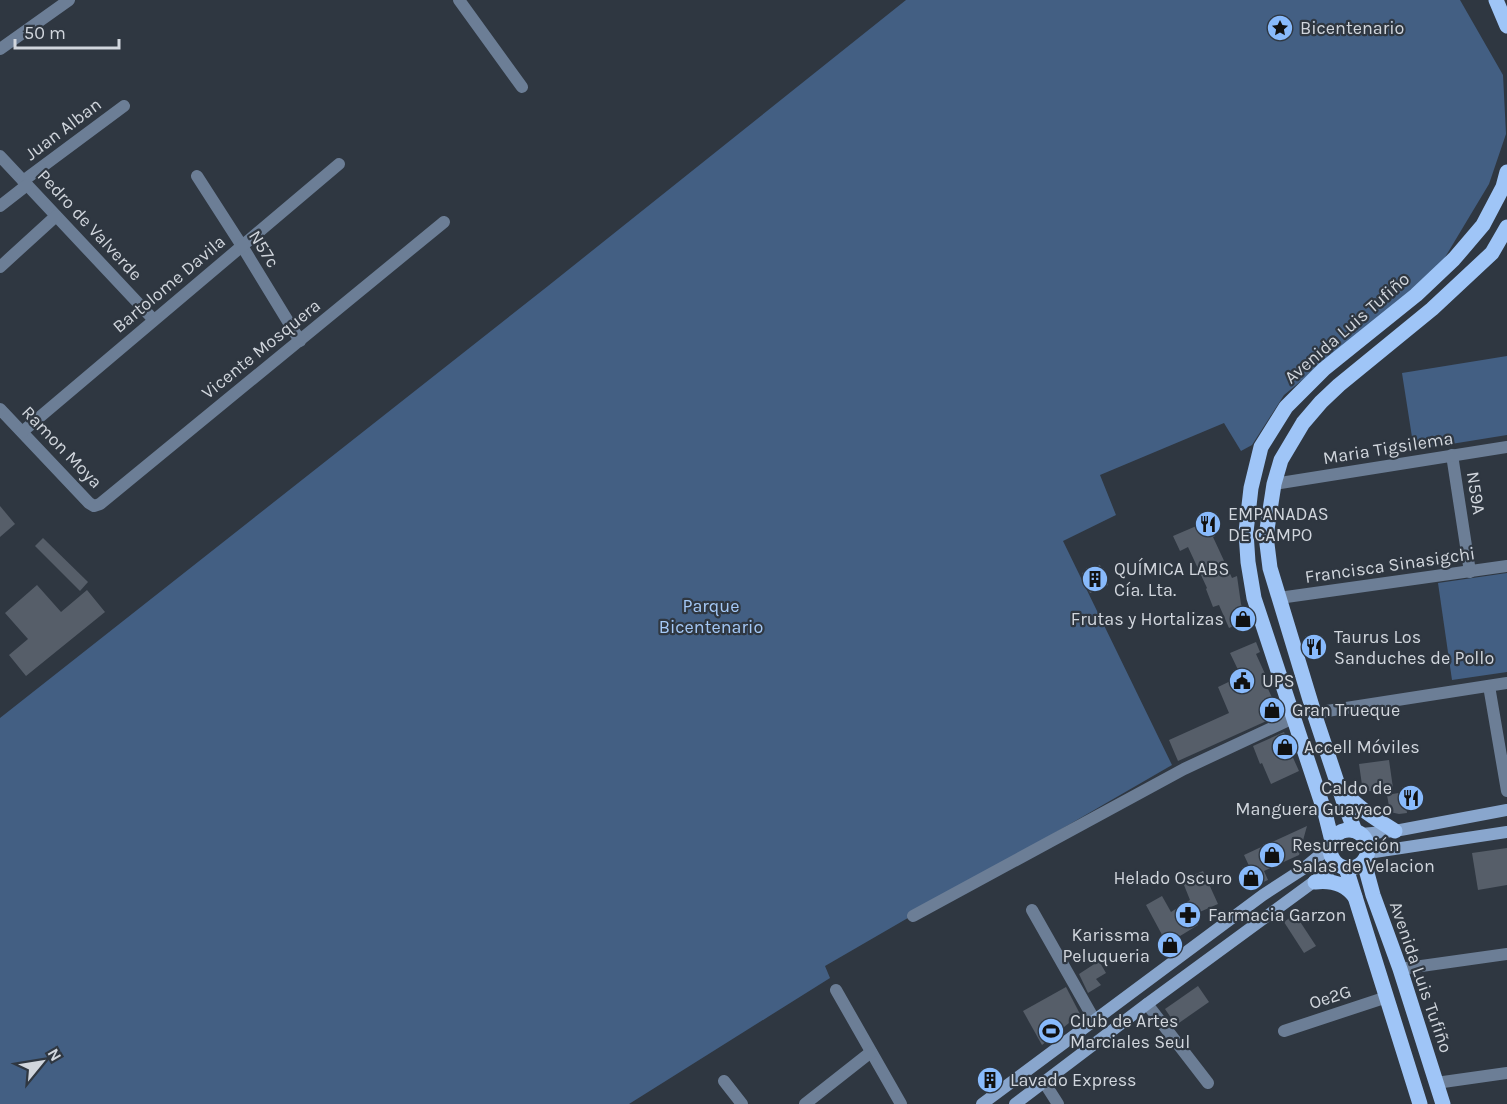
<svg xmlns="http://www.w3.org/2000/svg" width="1507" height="1104" font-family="Karla,sans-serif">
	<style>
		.green { fill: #435f83 }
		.building { fill: #565e69 }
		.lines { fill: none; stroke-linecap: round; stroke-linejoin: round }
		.street { stroke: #6c7e96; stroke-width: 12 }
		.secondary { stroke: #89a6cd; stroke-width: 12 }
		.primary { stroke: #9fc5f7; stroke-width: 15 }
		.labels { text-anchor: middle; stroke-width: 4.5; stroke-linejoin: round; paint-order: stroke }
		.poi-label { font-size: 18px; fill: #d1d6dd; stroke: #2f3741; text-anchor: start }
		.street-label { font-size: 18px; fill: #d1d6dd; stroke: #2f3741 }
		.park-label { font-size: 18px; fill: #a5c9f7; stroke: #2f3741 }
	</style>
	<rect width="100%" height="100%" fill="#2f3741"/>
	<g class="green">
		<path d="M906,0h554l43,75 3,59 -17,50 -51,85 -154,126 -32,50 -11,6 -17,-28 -124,52 16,40 -53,26 109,224 -347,201 5,12 -201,126h-629v-386l548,-432z"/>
		<path d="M1507,356v79l-93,15 -12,-77z"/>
		<path d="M1507,573v99l-55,8 -14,-97z"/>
	</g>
	<g class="building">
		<path d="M0,506l15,18 -15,13z"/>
		<path d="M1208,521l7,15 -2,1 19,41 5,-2 4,28 6,16 -18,8 -10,-23 -6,2 -7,-18 1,-1 -19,-41 -8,4 -7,-15z"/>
		<path d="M43,538l45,44 -8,9 -45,-45z"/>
		<path d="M1100,565l8,20 -18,8 -8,-20z"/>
		<path d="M37,585l24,27 26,-22 18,22 -79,64 -17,-21 19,-16 -23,-26z"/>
		<path d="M1256,642l4,10 -4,2 10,22 -3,2 17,37 -102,46 -9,-21 60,-27 -11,-26 23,-11 -11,-23z"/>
		<path d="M1284,732l8,19h-2l9,20 -28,13 -9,-21 -2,1 -7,-18z"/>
		<path d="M1389,760l4,28 -30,4 -4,-28z"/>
		<path d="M1404,792l3,21 -8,1 -9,-2 -3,-17z"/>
		<path d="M1307,826l-8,29 -35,16 4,9 -16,7 -8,-16 6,-3 -6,-13z"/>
		<path d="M1507,848v37l-29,5 -6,-37z"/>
		<path d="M1203,871l15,33 -23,10 2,3 -3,2 4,6 -31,19 -21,-39 16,-9 9,16 19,-12 -8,-20z"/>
		<path d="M1295,914l21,32 -12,7 -20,-31z"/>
		<path d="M1099,961l7,12 -10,6 5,6 -13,8 -9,-19z"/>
		<path d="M1198,986l11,16 -33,23 -11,-16z"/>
		<path d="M1066,987l14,27 -38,31 -19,-34z"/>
	</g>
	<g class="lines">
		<g class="street">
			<path d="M459,0l63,87"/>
			<path d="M0,49l69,-49"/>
			<path d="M0,156l153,163"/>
			<path d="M197,176l45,70 58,95"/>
			<path d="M23,181l101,-75"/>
			<path d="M0,206l27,-21"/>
			<path d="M0,267l56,-51"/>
			<path d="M0,409l89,94 5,3 6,-2 344,-282"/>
			<path d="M22,432l317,-268"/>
			<path d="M1452,455l18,117"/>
			<path d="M1274,484l233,-37"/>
			<path d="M1279,598l228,-32"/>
			<path d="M1489,686l18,105"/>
			<path d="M1314,713l193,-30"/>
			<path d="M1032,910l63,111"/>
			<path d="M913,916l271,-147 109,-51"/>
			<path d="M1400,969l107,-15"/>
			<path d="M836,990l65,114"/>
			<path d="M1147,1004l61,79"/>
			<path d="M1284,1031l103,-34"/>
			<path d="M724,1081l18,23"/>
			<path d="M1044,1082l14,22"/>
			<path d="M1436,1083l71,-10"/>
			<path d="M805,1104l66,-52"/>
		</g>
		<g class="secondary">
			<path d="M1361,834l34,-3 112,-21"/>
			<path d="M1368,853l139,-21"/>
			<path d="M982,1104l281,-209 40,-26 28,-23"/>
			<path d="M1015,1104l132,-100 191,-140"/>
		</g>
		<g class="primary">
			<path d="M1496,0l11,26"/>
			<path d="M1343,791c15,17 33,28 52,40"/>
			<circle cx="1349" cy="849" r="19"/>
			<path d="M1355,831l-12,-31 -29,-87 -44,-145 -4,-32 8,-52 7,-24 22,-37 18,-21 18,-17 93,-76 60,-56 15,-26"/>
			<path d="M1332,841l-7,-28 -71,-215 -6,-36 -2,-30 5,-44 10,-41 25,-40 38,-38 92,-74 38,-36 29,-34 20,-38 4,-15"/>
			<path d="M1364,862l9,33 27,74 43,135"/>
			<path d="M1346,868l74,236"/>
			<path d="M1315,882c16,-2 30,1 40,15"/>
		</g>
	</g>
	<defs>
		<g id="sight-disc" transform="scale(1.35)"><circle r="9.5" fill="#88bafc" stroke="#2f3741"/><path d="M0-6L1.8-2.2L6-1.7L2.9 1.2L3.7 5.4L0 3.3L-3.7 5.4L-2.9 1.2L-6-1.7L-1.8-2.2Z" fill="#111"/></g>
		<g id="restaurant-disc" transform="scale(1.35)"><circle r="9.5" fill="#88bafc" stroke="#2f3741"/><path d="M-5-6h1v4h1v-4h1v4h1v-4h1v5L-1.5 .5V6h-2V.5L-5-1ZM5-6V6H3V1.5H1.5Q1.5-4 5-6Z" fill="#111"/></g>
		<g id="building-disc" transform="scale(1.35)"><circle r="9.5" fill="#88bafc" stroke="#2f3741"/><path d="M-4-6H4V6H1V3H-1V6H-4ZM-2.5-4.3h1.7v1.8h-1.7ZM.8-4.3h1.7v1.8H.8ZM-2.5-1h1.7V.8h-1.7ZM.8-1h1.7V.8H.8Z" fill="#111"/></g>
		<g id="shop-disc" transform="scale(1.35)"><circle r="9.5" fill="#88bafc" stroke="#2f3741"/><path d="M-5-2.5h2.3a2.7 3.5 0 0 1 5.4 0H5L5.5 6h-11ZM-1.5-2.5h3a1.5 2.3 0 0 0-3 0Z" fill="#111"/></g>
		<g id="civic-disc" transform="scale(1.35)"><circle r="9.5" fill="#88bafc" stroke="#2f3741"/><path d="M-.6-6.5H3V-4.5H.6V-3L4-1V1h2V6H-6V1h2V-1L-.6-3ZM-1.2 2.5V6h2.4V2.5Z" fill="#111"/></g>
		<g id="pharmacy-disc" transform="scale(1.35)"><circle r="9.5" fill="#88bafc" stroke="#2f3741"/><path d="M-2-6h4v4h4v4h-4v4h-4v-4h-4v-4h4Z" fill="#111"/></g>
		<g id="stadium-disc" transform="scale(1.35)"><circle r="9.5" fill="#88bafc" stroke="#2f3741"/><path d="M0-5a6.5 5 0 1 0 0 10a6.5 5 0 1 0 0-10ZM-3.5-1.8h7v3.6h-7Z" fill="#111"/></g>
	</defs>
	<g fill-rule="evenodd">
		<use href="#sight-disc" x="1280" y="28"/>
		<use href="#restaurant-disc" x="1208" y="524"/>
		<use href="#building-disc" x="1095" y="579"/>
		<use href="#shop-disc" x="1243" y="619"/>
		<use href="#restaurant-disc" x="1314" y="647"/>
		<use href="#civic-disc" x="1242" y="681"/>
		<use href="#shop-disc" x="1272" y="710"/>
		<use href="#shop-disc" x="1285" y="747"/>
		<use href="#restaurant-disc" x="1411" y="798"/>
		<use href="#shop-disc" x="1272" y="855"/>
		<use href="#shop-disc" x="1251" y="878"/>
		<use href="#pharmacy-disc" x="1188" y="915"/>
		<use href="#shop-disc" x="1170" y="945"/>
		<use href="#stadium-disc" x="1051" y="1031"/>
		<use href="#building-disc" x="990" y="1080"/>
	</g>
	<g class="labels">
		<g class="poi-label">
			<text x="1300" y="34">Bicentenario</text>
			<text x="1228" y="520">EMPANADAS<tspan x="1228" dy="21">DE CAMPO</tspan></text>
			<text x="1114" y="575">QUÍMICA LABS<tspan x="1114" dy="21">Cía. Lta.</tspan></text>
			<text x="1224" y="625" text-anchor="end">Frutas y Hortalizas</text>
			<text x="1334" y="643">Taurus Los<tspan x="1334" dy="21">Sanduches de Pollo</tspan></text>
			<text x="1262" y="687">UPS</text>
			<text x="1292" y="716">Gran Trueque</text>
			<text x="1304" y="753">Accell Móviles</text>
			<text x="1392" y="794" text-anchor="end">Caldo de<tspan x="1392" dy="21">Manguera Guayaco</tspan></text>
			<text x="1292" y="851">Resurrección<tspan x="1292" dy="21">Salas de Velacion</tspan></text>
			<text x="1232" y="884" text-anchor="end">Helado Oscuro</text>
			<text x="1208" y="921">Farmacia Garzon</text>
			<text x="1150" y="941" text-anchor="end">Karissma<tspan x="1150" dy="21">Peluqueria</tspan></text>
			<text x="1070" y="1027">Club de Artes<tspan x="1070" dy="21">Marciales Seul</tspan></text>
			<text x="1010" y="1086">Lavado Express</text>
		</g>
		<g class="street-label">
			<text transform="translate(63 129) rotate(-37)" y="6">Juan Alban</text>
			<text transform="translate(90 225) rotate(47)" y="6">Pedro de Valverde</text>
			<text transform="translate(264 249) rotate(58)" y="6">N57c</text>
			<text transform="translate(169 284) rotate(-40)" y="6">Bartolome Davila</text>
			<text transform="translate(1347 328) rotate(-41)" y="6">Avenida Luis Tufiño</text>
			<text transform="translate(261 349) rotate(-39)" y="6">Vicente Mosquera</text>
			<text transform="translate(62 447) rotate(46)" y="6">Ramon Moya</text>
			<text transform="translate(1388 448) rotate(-9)" y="6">Maria Tigsilema</text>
			<text transform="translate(1476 493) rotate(81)" y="6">N59A</text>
			<text transform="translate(1390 565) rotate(-8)" y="6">Francisca Sinasigchi</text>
			<text transform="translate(1421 977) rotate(71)" y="6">Avenida Luis Tufiño</text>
			<text transform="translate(1330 997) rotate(-18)" y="6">Oe2G</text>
		</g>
		<g class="park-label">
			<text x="711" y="612">Parque<tspan x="711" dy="21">Bicentenario</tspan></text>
		</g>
	</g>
	<g transform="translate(42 1062) rotate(60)" stroke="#2f3741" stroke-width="4.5" paint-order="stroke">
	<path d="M0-4.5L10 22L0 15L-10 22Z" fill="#d1d6dd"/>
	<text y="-9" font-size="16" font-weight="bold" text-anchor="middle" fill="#d1d6dd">N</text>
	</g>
	<path d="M15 39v9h104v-9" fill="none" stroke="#d1d6dd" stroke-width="3"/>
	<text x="24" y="39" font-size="18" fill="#d1d6dd" stroke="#2f3741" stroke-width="4.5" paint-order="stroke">50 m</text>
</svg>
